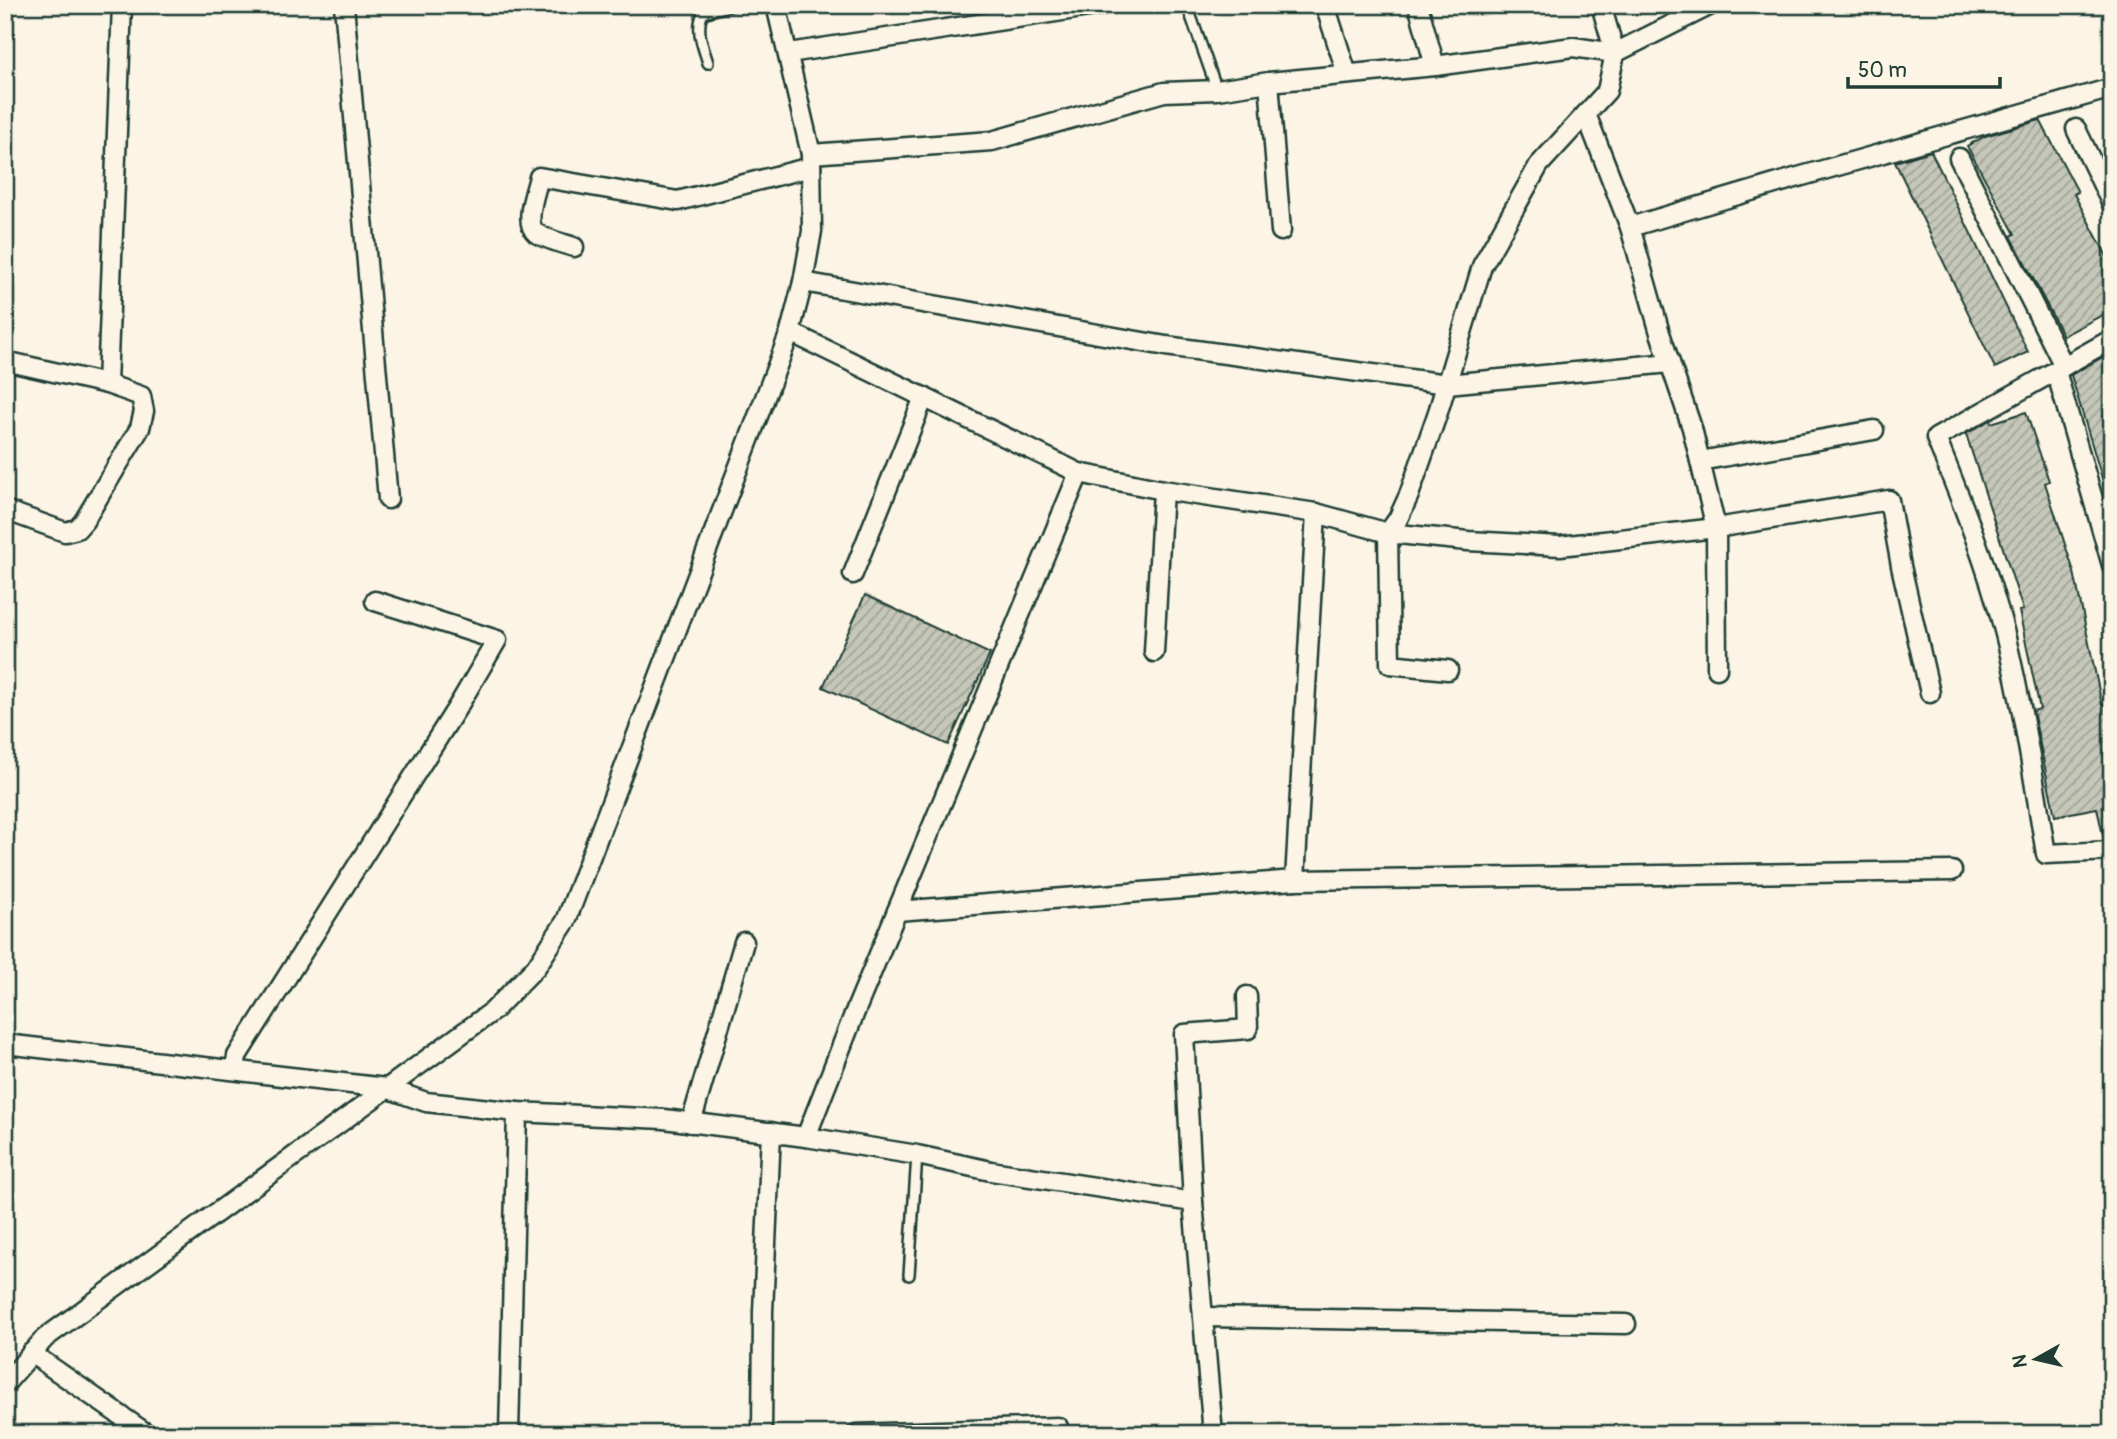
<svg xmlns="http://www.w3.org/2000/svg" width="2117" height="1439" font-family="Pangolin,sans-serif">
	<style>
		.building { fill: url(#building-hatch); stroke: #1f3d34; stroke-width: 2 }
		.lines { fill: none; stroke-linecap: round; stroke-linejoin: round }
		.lane-casing { stroke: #1f3d34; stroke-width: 14 }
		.street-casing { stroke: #1f3d34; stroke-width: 23 }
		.lane { stroke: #fcf5e5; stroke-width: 9 }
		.street { stroke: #fcf5e5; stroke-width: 18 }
	</style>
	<defs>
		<pattern id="building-hatch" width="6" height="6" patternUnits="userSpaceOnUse" patternTransform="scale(1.75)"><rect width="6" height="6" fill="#c5c7b9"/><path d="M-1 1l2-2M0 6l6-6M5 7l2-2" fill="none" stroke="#9fa397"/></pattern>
	</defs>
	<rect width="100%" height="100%" fill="#fcf5e5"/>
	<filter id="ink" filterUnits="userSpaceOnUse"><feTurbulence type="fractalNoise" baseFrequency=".0143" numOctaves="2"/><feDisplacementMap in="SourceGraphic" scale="14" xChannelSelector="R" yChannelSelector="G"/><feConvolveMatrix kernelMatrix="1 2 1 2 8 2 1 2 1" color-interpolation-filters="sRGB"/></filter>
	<g filter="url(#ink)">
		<g class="building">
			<path d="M2040,120l38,72 -4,2 38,72v44l-49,26 -52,-100 4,-2 -48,-88 18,-10z"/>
			<path d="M1931,151l97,201 -33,16 -100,-206z"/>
			<path d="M2112,355v143h-4l-37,-123 30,-17z"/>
			<path d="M2026,412l23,69 -4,2 29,89 28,133 10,-2v137h-8l-7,-32 -42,8 -22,-105 7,-2 -21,-98 4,-1 -57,-176 24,-14 1,3z"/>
			<path d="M865,595l125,59 -42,91 -125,-58z"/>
		</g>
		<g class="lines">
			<g class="lane-casing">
				<g id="lane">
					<path d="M1187,5l30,85"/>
					<path d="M708,63c-5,-17 -13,-33 -5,-50l29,-8"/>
					<path d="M909,1275l8,-120"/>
				</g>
			</g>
			<g class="street-casing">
				<g id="street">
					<path d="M344,5l44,494"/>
					<path d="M1325,5l22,69"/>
					<path d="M1418,5l17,61"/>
					<path d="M789,53l313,-48"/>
					<path d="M1269,82l12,149"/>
					<path d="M1586,114l44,113 30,106 32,95 24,100 1,141"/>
					<path d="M2076,129l36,75"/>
					<path d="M811,154l181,-13 172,-49 53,-2 52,-8 166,-16 138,-19 42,6 96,-48"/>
					<path d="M1959,158l105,208"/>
					<path d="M1630,227l165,-49 317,-90"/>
					<path d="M574,247c-9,-3 -32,-9 -38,-14 -13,-11 0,-42 3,-56l139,24 133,-34"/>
					<path d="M803,282l363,64 281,38 223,-21"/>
					<path d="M790,332l289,141 84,17 153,23 72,20 10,-14 11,-24 29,-83 44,-146 57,-101 68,-74 8,-38 -14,-48"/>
					<path d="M2112,339l-176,99c26,64 52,129 69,196 18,73 29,147 41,220l66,-3"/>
					<path d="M5,361l102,23 34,12 3,15 -4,17 -56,93 -7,8 -12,3 -60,-22"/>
					<path d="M2056,371l56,194"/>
					<path d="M107,384l15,-379"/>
					<path d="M1700,461l174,-31"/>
					<path d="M853,574l71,-177"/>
					<path d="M1154,652l9,-162"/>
					<path d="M1448,670l-58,-6 -2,-131 80,8 92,5 156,-18 173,-28 12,66 29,127"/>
					<path d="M1295,880l21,-367"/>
					<path d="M897,911l398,-31 657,-9"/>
					<path d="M5,1044l381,44 40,14 91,10 147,7 142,18 111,18 74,16 202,31 20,232"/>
					<path d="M235,1069l2,-13 223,-353 37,-63 -122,-39"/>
					<path d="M691,1123l53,-181"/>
					<path d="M806,1137l49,-125 224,-539"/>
					<path d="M1193,1202l-9,-168 64,-5 -1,-33"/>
					<path d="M1204,1317l422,7"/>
					<path d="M31,1353l116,81"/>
					<path d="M5,1384l40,-46 448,-327 43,-44 30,-46 224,-589 13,-50 9,-51 -1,-77 -35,-149"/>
					<path d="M509,1434l8,-322"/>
					<path d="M762,1434l1,-122 8,-180"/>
					<path d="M856,1434l202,-7"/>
				</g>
			</g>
			<use href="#lane" class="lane"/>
			<use href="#street" class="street"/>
		</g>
	</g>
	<rect width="2117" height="1439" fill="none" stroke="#fcf5e5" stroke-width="28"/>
	<rect x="14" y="14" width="2089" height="1411" fill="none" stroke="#1f3d34" stroke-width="2.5" filter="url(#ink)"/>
	<g transform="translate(2036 1359) rotate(262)" stroke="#fcf5e5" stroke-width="5" paint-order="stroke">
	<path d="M0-5L12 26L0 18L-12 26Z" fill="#1f3d34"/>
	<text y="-10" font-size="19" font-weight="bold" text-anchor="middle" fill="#1f3d34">N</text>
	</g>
	<path d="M1848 77v10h152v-10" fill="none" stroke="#1f3d34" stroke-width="3.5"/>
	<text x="1858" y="77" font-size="21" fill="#1f3d34" stroke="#fcf5e5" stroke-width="5" paint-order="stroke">50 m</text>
</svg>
